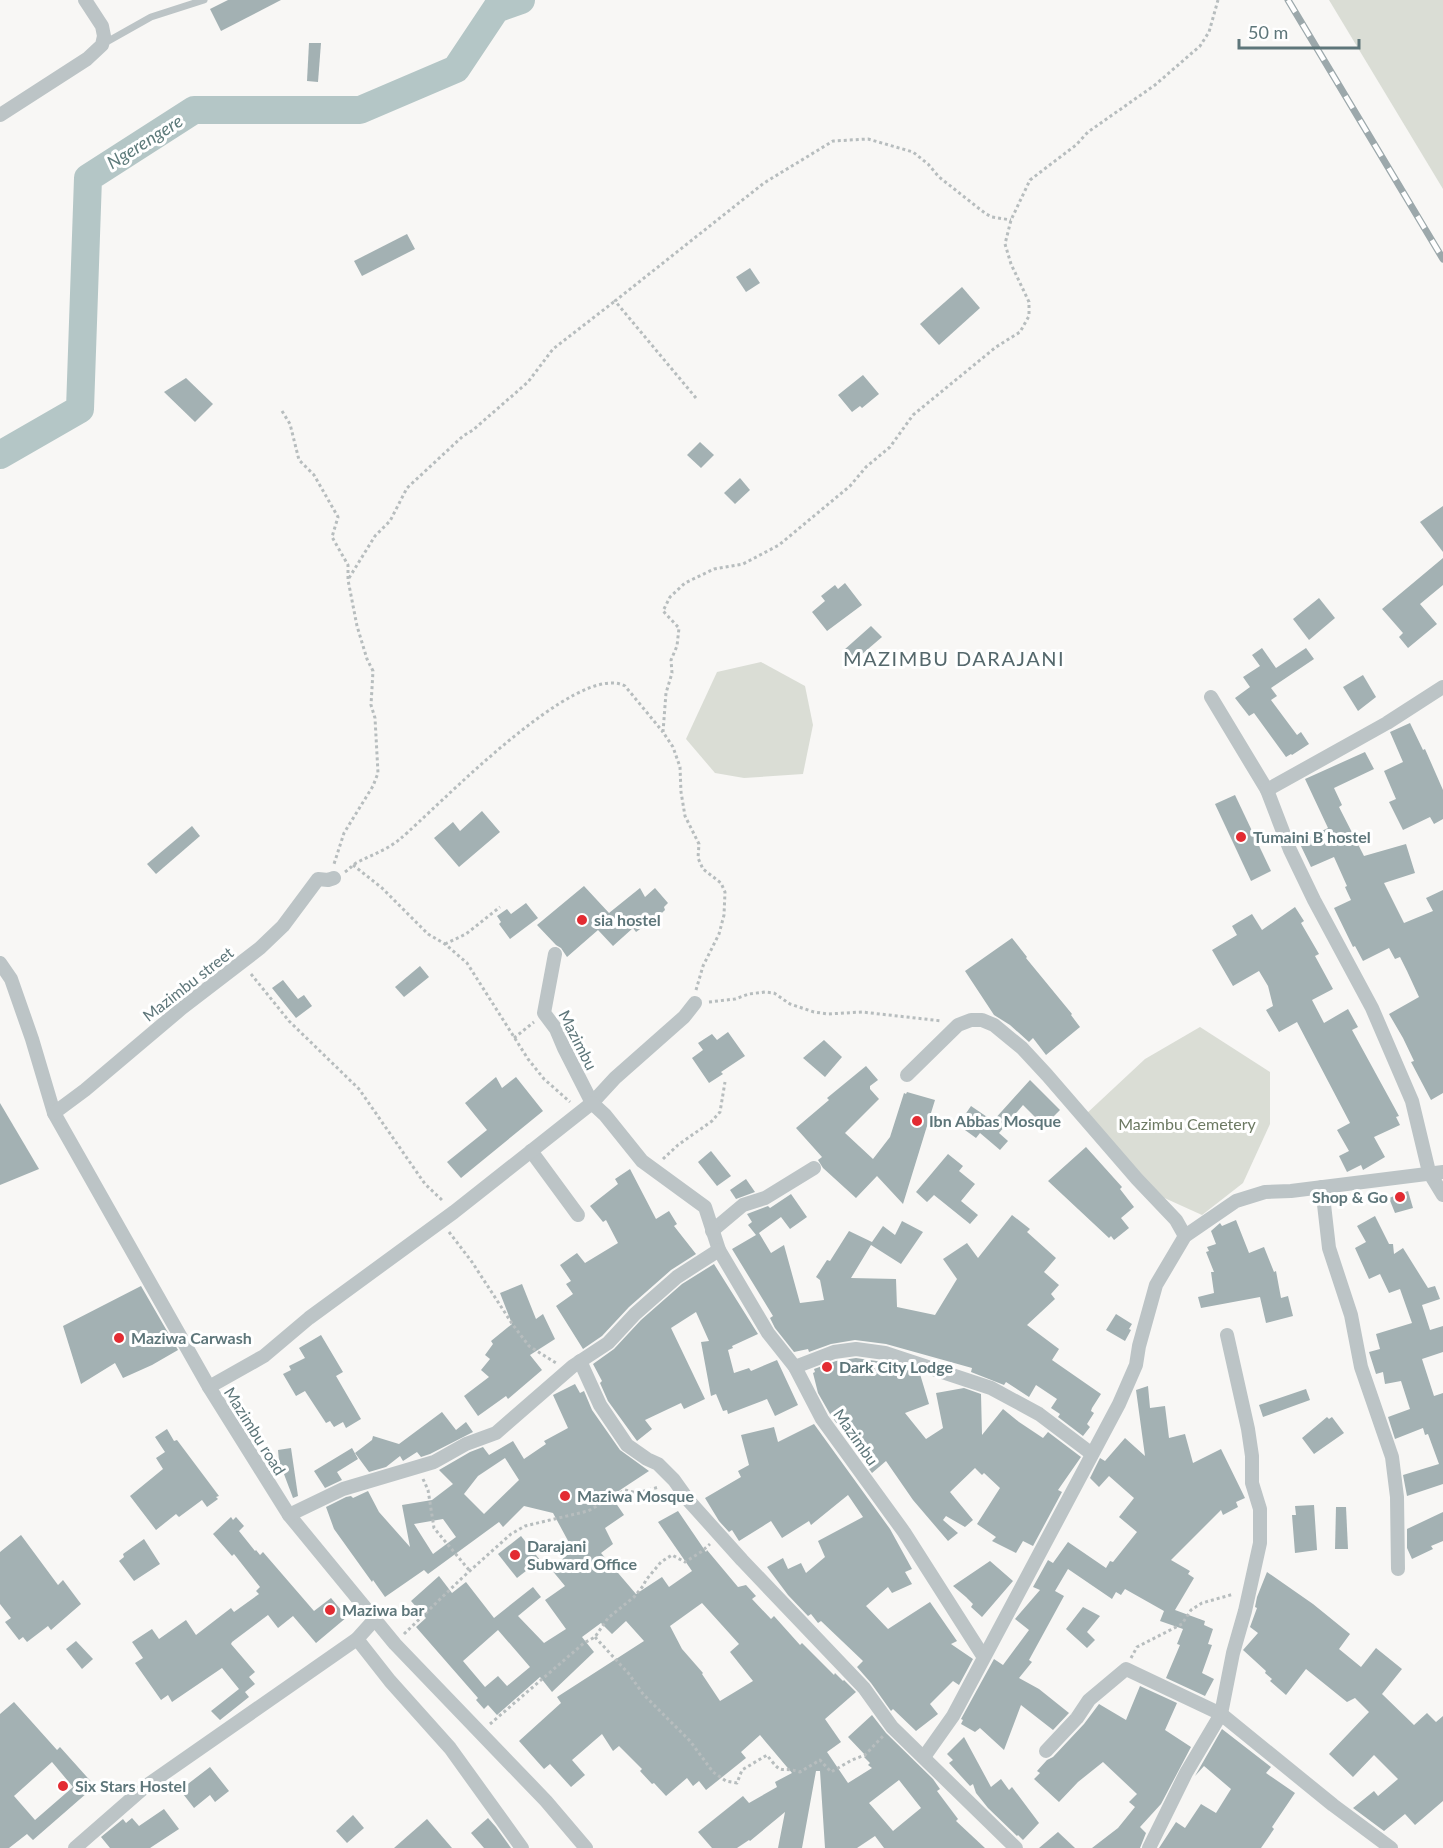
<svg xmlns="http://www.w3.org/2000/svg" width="1443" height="1848" font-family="Lato,sans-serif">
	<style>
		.green { fill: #daddd5 }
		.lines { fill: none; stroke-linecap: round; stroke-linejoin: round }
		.river { stroke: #b4c6c6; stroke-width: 28 }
		.building { fill: #a3b1b3; fill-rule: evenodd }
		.path { stroke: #b7bdbe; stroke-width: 3; stroke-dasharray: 3 3; stroke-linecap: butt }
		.lane { stroke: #bcc4c6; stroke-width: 7 }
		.street { stroke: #bcc4c6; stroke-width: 14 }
		.rail-casing { stroke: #9ca8ab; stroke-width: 7 }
		.rail { stroke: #fff; stroke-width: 4.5; stroke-dasharray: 14; stroke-linecap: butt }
		.poi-dot { fill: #e32b32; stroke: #fff; stroke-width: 2 }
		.labels { text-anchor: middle; stroke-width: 6; stroke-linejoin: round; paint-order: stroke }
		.poi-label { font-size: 16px; font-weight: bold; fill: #5e767a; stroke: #fff; text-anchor: start }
		.street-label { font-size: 16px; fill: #5e767a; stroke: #fff }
		.park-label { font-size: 16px; fill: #6c7962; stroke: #fff }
		.water-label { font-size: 18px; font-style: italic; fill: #5e7b7b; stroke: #fff }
		.quarter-label { font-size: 20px; letter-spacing: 1.5px; fill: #55686c; stroke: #fff }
	</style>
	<rect width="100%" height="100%" fill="#f8f7f5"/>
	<g class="green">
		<path d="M1329,0h114v189z"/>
		<path d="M761,662l44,24 8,39 -10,49 -59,4 -29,-5 -29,-34 31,-67z"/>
		<path d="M1200,1027l70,45v52l-27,59 -41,32 -64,-29 -53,-71 60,-56z"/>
	</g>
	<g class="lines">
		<path class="river" d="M0,455l80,-46 8,-231 106,-68h166l96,-41 40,-60 25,-9"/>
	</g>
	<g class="building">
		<path d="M228,0h53l-60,31 -11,-22z"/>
		<path d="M309,43h12l-3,39 -11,-1z"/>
		<path d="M407,234l8,15 -53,27 -8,-15z"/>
		<path d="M750,268l10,15 -14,9 -10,-15z"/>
		<path d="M962,287l18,21 -41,37 -19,-21z"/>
		<path d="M863,375l16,19 -17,14 -2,-2 -8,6 -14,-17z"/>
		<path d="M186,378l27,26 -18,18 -31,-30z"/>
		<path d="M700,442l14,13 -13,13 -14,-13z"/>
		<path d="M740,478l10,12 -15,14 -11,-11z"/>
		<path d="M1443,506v46l-23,-30z"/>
		<path d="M1443,558v27l-23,19 17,20 -29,24 -9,-11 4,-4 -21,-24z"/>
		<path d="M845,583l17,22 -35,26 -15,-19 13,-11 -4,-5 14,-11 3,4z"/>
		<path d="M1319,598l16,20 -26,22 -16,-21z"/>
		<path d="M871,626l11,11 -28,24 -10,-11z"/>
		<path d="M1262,648l14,20 30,-20 8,11 -43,29 6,8 -6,4 26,35 4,-3 8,12 -17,11 -1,-1 -5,3 -32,-44 -5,3 -14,-18 15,-11 -7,-10 17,-11 -8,-11z"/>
		<path d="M1363,675l13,22 -18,14 -15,-24z"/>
		<path d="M1410,723l13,27 2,-1 18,41v29l-9,5 -4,-7 -27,13 -14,-28 7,-3 -12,-28 19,-9 -13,-30z"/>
		<path d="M1365,752l9,17 -40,19 8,17 -3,2 25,49 42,-12 9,29 -31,10 20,40 29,-12 -7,-13 17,-8v203l-12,7 -20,-38 3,-1 -11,-23 -14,-24 30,-17 -12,-26 -7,-14 -5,2 -6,-11 -26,13 -8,-15 -2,1 -19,-39 17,-8 -6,-13 2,-1 -13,-29 -23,10 -12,-25 29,-14 -23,-49z"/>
		<path d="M1235,795l36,76 -20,10 -36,-77z"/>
		<path d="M482,811l18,21 -41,35 -25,-29 19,-16 7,9z"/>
		<path d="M192,826l8,10 -44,38 -9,-10z"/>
		<path d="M584,886l25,27 31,-25 5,9 10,-9 13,15 -4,4 1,3 -20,19 -2,-2 -7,5 -3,-4 -20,18 -15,-16 -31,27 -6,-9 -5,-3 -19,-20z"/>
		<path d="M526,903l12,15 -28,21 -11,-15 2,-2 -4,-6 10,-7 4,5z"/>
		<path d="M1295,907l9,14 -3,2 18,31 -4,2 18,33 -21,11 12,23 24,-14 10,18 -6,3 47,86 -3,1 4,8 -26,12 11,20 -22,13 -2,-5 -14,7 -8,-16 10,-5 -12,-21 13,-7 -53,-101 -18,10 -13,-22 7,-4 -5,-20 -9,-15 -26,15 -21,-36 25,-15 -5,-9 20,-12 10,16z"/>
		<path d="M1012,938l15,19 -1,1 46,56 -1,1 9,12 -34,28 -13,-17 -4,4 -19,-17 -16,-10 -29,-44z"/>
		<path d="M420,966l9,11 -25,20 -9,-10z"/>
		<path d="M283,980l15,19 6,-4 8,11 -16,12 -24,-30z"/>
		<path d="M728,1032l17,24 -24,16 2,2 -14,9 -17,-25 11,-8 -5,-7 14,-9 5,6z"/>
		<path d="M824,1040l18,17 -17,20 -22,-19z"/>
		<path d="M866,1066l12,14 -8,6v3l9,10 -34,34 28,26 17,-22 14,-44 2,1 1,-2 28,8 -32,104 -26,-28 -21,22 -33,-30 -5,-8 4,-3 -26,-29 33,-28 -2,-2z"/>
		<path d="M496,1077l6,11 14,-11 27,34 -82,67 -14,-16 40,-32 -22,-27z"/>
		<path d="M1030,1080l30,30 -14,14 -4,-5 -3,2 -16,-16 -24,28 9,8 -8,9 -20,-17 -4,5 -18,-13 13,-19 22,15z"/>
		<path d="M0,1103l39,66 -39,16z"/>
		<path d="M1086,1147l36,40 -2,2 14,18 -13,11 8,10 -15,12 -3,-4 -2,2 -61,-57z"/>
		<path d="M711,1151l20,25 -14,10 -19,-24z"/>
		<path d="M948,1154l15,12 -4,5 16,13 -14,17 17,14 -8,9 -36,-29 -7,7 -11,-10z"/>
		<path d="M630,1169l26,50 13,-8 8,13 -3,2 22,28 -25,16 -42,37 -27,29 -19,13 -27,-43 17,-12 -7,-10 5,-3 -11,-16 17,-12 8,10 33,-20 -12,-23 -3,2 -13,-16 28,-22 -3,-5z"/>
		<path d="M746,1179l9,13 -19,7 -6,-9z"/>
		<path d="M1408,1191l5,17 -18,5 -6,-15z"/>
		<path d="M791,1194l16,23 -17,12 -9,-12 -22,16 12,20 13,-8 16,58 24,-3 -4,-20 -4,-3 11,-17 3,1 19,-30 23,11 11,-16 12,9 7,-14 21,11 -22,32 -30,-19 -20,33 45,1 1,28 38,8 22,-36 -14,-20 24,-16 11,15 34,-43 18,14 -3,3 29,26 -12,14 15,13 -8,9 4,5 -28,26 32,24 -7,11 49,34 -9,14 -1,3 3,2 -7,11 3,3 -7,9 -25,-19 2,-3 -9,-6 6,-9 -21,-14 -7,12 -23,-15 -2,3 -33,-13 1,-4 -86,-24 -31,-4 -24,4 -22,8 -1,-3 -14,3 -19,-24 -5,-10 3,-2 -41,-67 24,-14 -8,-10 4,-3 -5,-8 21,-8 2,2z"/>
		<path d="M1375,1216l14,28h4l1,10 9,-6 25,40 7,-2 5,13 -18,6 8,25 13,-4v26l-21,7 12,37 9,-3v91l-36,12 -4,-21 36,-11 -11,-30 -3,1 -2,-7 -28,11 -7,-22 22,-8 -9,-28 -16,3 -2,-12 -7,2 -7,-22 11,-3 -4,-15 36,-11 -12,-34 -11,4 -9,-19 -11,5 -14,-31 11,-6 -9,-16z"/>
		<path d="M1236,1220l13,33 15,-6 10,25 2,-1 5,27 7,-2 5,20 -27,7 -6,-26 -59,11 -3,-11 16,-4 -3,-21h3l-8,-20 3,-1 -2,-4 9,-3 -5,-13 9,-8 2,3z"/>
		<path d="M714,1264l44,70 -26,12 1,2 -5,2 6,23 15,-5 2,3 26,-11 21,45 -23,11 -8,-17 -39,15 -1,-4 -4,1 -7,-17 -5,2 -10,-54 8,-1 -13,-29 -25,16 34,71 -21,10 -3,-6 -36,17 7,9 -15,12 -29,-40 -8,-18 2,-2 -9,-17 21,-15 27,-29 41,-36z"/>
		<path d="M522,1284l14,35 7,-5 12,25 -25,16 12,15 -34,29 -2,-3 -28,20 -14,-20 25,-19 -8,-7 9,-11 -5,-4 8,-11 -2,-3 21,-17 -12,-31z"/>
		<path d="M141,1286l37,64 -26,15 -29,13 -8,-15 -34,21 -18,-58z"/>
		<path d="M1116,1314l16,10 -3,5 2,1 -6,11 -19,-11z"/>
		<path d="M321,1335l22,37 -7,4 25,43 -15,9 -3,-6 -9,5 -4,-6 -4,2 -21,-32 -9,5 -13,-22 8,-4 -2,-4 16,-8 -6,-10z"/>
		<path d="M856,1358l27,4 37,12 9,30 -24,9 21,26 17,-11 -7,-35 28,-5 17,6 1,41 21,-26 16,13 24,16 5,-6 33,25 -23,33 4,2 -29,54 -10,-5 -7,12 -24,-12 4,-4 -19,-13 23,-36 -16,-15 -2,2 -7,-7 -25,24 23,28 -8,7 -19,-11 -3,4 15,13 -10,8 -35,-41 -27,-39 -14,12 -42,-59 -12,-21 -5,-20 2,-1 -1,-3 22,-8z"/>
		<path d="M575,1384l5,9 4,-2 8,19 28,40 29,21 -38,25 13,19 -19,13 8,16 -12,9 35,41 26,-17 7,10 23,-16 -34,-49 20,-11 28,41 1,-2 31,37 8,-2 10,11 -4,3 19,20 3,-3 26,29 2,-2 32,32 1,-2 8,8 1,-1 12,12 -31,27 16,23 -14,10 21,31 24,-15 -4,-3 2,-2 -6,-6 2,-1 -18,-19 24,-22 14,18 47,46 7,10 -3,2 21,28 -2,2 29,27h-101l-9,-12 -18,12h-32l-5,-77h-4l-14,77h-24l7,-36 -35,29 -1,-1 -12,8h-25l-14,-16 45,-36 6,7 28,-16 -2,-5 17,-9 -32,-38 -19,17 5,6 -40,32 -7,-9 -6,5 -6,-8 -21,18 -12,-13 -2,1 -12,-13 2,-2 -23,-23 -6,5 -11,-17 -30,26 13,15 -14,12 -21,-23 -6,5 -25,-28 42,-38 -4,-6 87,-56 -18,-20 -14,13 -11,-11 -19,14 12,15 -42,40 -12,-15 -43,38 -9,-10 -4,4 -8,-9 2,-2 -62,-71 10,-9 -15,-17 28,-25 13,17 14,-11 28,36 39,-31 8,10 -23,19 26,27 22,-14 -21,-29 20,-14 -14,-17 22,-19 -20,-37 -29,-7 -21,21 -4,-5 -71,52 -4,-4 -39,27 -12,-17 -1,2 -38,-53 -8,-22 20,-10 5,-1 2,2 15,-7 11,21 31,35 -8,-42 30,-5 21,-16 -14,-14 31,-18 13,-5 6,8 24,-14 11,18 22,-15 -2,-3 24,-13 -15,-33zM505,1458l14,22 -35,34 -20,-20 14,-18zM443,1519l13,18 -23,17 -19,-30zM702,1603l37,41 -9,8 23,29 -33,20 -18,-27 1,-1 -21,-24 -12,-23zM498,1630l32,37 -23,19 -9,-10 -13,11 -22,-26zM899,1780l22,28 -28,23 -24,-28z"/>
		<path d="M1148,1386l2,22 15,-2 4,32 16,-4 8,29 28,-14 24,49 -9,4 2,5 -15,8 -2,-5 -50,50 19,11 -2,3 6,4 -19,32 30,11 -1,4 9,4 -5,15 4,1 -10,28 12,6 -9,17 -39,-18 14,-33 -3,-1 6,-15 -23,-8 4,-10 -39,-22 -4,6 -5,-3 -4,7 -44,-30 -13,22 9,5 -35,64 3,2 -13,16 20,11 30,24 -16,17 -32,-25 -17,45 -24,-22 -5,4 -14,-8 2,-4 -2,-1 33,-60 9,6 26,-35 -14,-11 25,-29 -7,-3 15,-27 5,3 15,-21 38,26 4,-7 3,1 24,-30 -18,-15 15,-19 -25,-22 -10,11 -9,-9 10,-20 5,3 20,-23 20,18 -9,-66z"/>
		<path d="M1306,1389l4,11 -47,17 -4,-12z"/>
		<path d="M442,1412l14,18 10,-8 7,10 -43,22 -9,3 -4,-5 -14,9 -3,-5 -14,11 -17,5 -14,-19 17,-13 1,-4 26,8z"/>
		<path d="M1327,1417l2,2 3,-2 12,16 -30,21 -12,-16z"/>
		<path d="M814,1424l76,105 22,40 -7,3 7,12 -20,9 -4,-6 -22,19 22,23 42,-27 27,39 -6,3 22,15 -14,26 -6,-4 -23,23 8,10 -22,17 -23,-22 -2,2 -20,-28 -14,-16 6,-6 -42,-40 -3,2 -7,-9 -3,2 -20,-21 -21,-28 16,-9 5,11 13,-6 5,10 19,-16 -7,-16 45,-24 -15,-22 -37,30 -2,-4 -27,17 -11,-17 -32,20 -7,-11 -3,2 -10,-11 -14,-23 36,-21 -3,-6 11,-6 -8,-30 33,-8 4,15z"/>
		<path d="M167,1429l7,12 3,-1 42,56 -3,1 2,2 -11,8 -5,-7 -23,17 -3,-3 -20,16 -26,-34 33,-27 -7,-11 9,-6 -10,-15z"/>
		<path d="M291,1448l7,48 -5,2 -14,-37 -1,-11z"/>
		<path d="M352,1448l6,11 -21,13 5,8 -17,8 -11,-17z"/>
		<path d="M1314,1505l3,45 -22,3 -3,-38h4l-1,-9z"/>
		<path d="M1336,1507h10l2,42h-13z"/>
		<path d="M1443,1512v29l-12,5 2,3 -21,10 -5,-11v-19z"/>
		<path d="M231,1517l2,3 3,-3 8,9 -5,5 16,20 1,-1 4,5 3,-3 51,59 17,-13 16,19 -31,26 -23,-27 -15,12 -10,-13 -36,27 -1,2 24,28 -6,5 6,7 -10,8 4,5 -29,23 -9,-9 28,-22 -17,-21 -50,34 -4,-7 -7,5 -26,-37 8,-5 -11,-16 20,-13 7,10 27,-19 10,15 35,-27 3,4 25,-18 -3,-3 4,-4 -26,-33 -2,2 -19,-22z"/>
		<path d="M21,1535l37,50 5,-5 18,24 -30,26 -3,-4 -21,16 -4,-5 -4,3 -14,-18 6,-4 -11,-14v-52z"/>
		<path d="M521,1536l19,24 -23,18 -19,-24z"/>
		<path d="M144,1539l16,25 -26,17 -15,-20 5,-4 -1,-3z"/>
		<path d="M990,1561l23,20 -31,36 -11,-10 2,-3 -7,-7 -13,-11z"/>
		<path d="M1267,1572l46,32 37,30 -11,15 22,18 15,-19 26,21 -20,25 32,31 13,-12 9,9 7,-6v85l-28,24 -10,-11 -21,17 -31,-23 21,-17 4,5 20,-17 -24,-24 -21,22 -24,-23 40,-42 -14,-14 -8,4 -41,-33 -20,26 -16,-14 2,-2 -7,-6 1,-2 -23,-21 15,-17 -8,-6 7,-19 -2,-1 2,-10z"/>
		<path d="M1083,1607l17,9 -13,16 8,8 -8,8 -21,-19z"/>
		<path d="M76,1641l17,18 -11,10 -16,-20z"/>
		<path d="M1140,1686l37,17 -12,27 26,17 -30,57 -21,23 6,6 -6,15h-48l26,-20 17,-21 -6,-5 8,-8 -34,-32 -25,20 -19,20 -25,-23 6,-6 -3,-2 10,-11 6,-3 31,-33 15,-20 27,16z"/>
		<path d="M14,1702l43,48 3,-3 35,39 -62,54 -6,-6 -18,14h-9v-134zM52,1762l21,25 -38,33 -21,-24z"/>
		<path d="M1222,1729l49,38 -5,6 29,20 -23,34 2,2 -13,19h-102l17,-26 9,6 16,-24 15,9 15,-24 -27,-23 -9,10z"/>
		<path d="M964,1737l27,50 10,-8 8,11 3,-3 27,36 -16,17 -5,-5 -1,1 -29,-28 -12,-15 -3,-9 -3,2 -21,-23 4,-3 -6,-6z"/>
		<path d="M210,1767l19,24 -14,11 -5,-7 -16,13 -14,-18z"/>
		<path d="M164,1809l15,20 -29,19h-40l-9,-11 22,-18 3,4 6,-5 7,8z"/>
		<path d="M353,1815l11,13 -17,15 -11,-12z"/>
		<path d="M488,1818l8,9 15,21h-27l-13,-15z"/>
		<path d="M427,1819l25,29h-58z"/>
		<path d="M1058,1832l17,16h-36z"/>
	</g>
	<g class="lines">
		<g class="path">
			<path d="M696,398l-81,-97 149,-118 69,-42 35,-2 45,13 15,12 11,13 47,37 6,3 19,3"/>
			<path d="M282,411l8,13 9,36 15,15 24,42 -6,20 16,28v15l9,46 10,33 6,12 -2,34 4,13 3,55 -5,13 -29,47 -10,31"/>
			<path d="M349,578l26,-42 15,-15 17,-33 56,-52 10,-6 55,-48 25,-33 62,-48"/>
			<path d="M353,865l29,23 46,46 17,10 22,19 61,96 16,20 26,23"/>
			<path d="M345,872c4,-3 7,-6 11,-9 15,-8 31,-13 44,-24 37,-31 177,-179 225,-153l38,46"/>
			<path d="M445,944l21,-10 34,-27"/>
			<path d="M251,974l38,47 70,68 66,95 19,18"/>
			<path d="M696,990l7,-24 16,-32 5,-19 1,-23 -4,-9 -18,-14 -5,-11 1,-14 -14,-28 -4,-24 -1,-25 -7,-20 -10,-15 3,-39 6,-20 -1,-13 6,-14 2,-18 -16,-17 7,-14 15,-14 29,-14 29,-5 36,-19 71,-59 16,-19 24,-20 23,-32 83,-68 24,-15 9,-16v-14l-18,-38 -6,-20 6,-24 19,-40 46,-35 12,-13 67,-47 45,-39 9,-14 9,-32"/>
			<path d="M709,1002l26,-3 14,-5 16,-2 9,1 16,11 24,8 14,2 34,-2 80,9"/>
			<path d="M514,1038l20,-16"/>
			<path d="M663,1159l15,-14 34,-24 8,-9 5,-30"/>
			<path d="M449,1232l23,30 41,63 16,21 27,17"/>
			<path d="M423,1479l5,11 6,38 35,42"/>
			<path d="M404,1634l58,-56 49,-44 14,-8 63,-15 37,-21 12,3 22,-6"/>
			<path d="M595,1637l34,37 14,20 47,47 23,31 13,9 11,2 5,-13 25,-15c17,23 12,10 33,17l20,-12 11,12 21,-12 13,-5 18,-19"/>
			<path d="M1131,1658l6,-11 45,-23 9,-14 11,-7 32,-9"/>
			<path d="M490,1724l94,-81 11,-6 13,-19 26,-21 9,-11 3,-6 15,-18 11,-7 13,7 16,-10 9,-8"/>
		</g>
		<path class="lane" d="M103,44l48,-27 53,-17"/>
		<g class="street">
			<path d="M0,115l87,-56 15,-14 2,-9 -2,-10 -17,-26"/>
			<path d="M1211,697l56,93 23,60 24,50 58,108 40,93 17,71 14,23"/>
			<path d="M1267,790l120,-67 56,-36"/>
			<path d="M555,954l-11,59 12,16 8,19 28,55 23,-25 69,-61 11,-14"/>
			<path d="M0,963l11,16 21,60 22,74 155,274 80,128 106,129 151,157 40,47"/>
			<path d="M907,1075l51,-50 13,-5h11l12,5 28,23 25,27 90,104 39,41 9,16"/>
			<path d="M54,1113l31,-23 97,-82 78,-60 23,-22 35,-47 10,1 6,-2"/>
			<path d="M531,1151l47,64"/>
			<path d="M1322,1187l7,61 22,67 10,52 31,90 5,40 1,72"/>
			<path d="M712,1231l31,-26 22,-7 49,-30"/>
			<path d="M580,1361l20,44 27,40 20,14 11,5 16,16 15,21 53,59 122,128 28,39 124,121"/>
			<path d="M795,1367l39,-15 22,-3 29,4 106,35 48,26 53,40"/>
			<path d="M209,1387l55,-31 45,-38 145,-106 138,-109 13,12 37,46 63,46 14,43 49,83 27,34 27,52 82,113 79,124"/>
			<path d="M289,1515l54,-26 91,-27 32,-18 30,-11 77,-67 35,-23 27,-29 42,-37 42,-27"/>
			<path d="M357,1639l33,42 60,67 72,100"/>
			<path d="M1046,1751l31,-33 12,-18 37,-31 95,45 112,91 58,43"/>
			<path d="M924,1757l29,-41 166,-312 17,-39 3,-19 17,-61 29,-49 51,-35 29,-9 26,-1 152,-19"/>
			<path d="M75,1848l71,-62 211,-147 18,-20"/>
			<path d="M1149,1848l37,-75 35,-59 12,-61 12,-42 15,-68v-34l-8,-26v-27l-4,-27 -21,-94"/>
		</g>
		<g class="rail-casing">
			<path id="rail" d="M1288,0l155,259"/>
		</g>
		<use href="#rail" class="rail"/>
	</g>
	<g class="poi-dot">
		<circle cx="1241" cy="837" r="6"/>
		<circle cx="582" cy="920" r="6"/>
		<circle cx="917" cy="1121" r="6"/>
		<circle cx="1400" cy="1197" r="6"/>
		<circle cx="119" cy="1338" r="6"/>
		<circle cx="827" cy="1367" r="6"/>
		<circle cx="565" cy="1496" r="6"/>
		<circle cx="515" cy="1555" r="6"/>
		<circle cx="330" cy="1610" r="6"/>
		<circle cx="63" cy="1786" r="6"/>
	</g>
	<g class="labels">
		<g class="poi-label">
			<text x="1253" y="843">Tumaini B hostel</text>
			<text x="594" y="926">sia hostel</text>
			<text x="929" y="1127">Ibn Abbas Mosque</text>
			<text x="1388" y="1203" text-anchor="end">Shop &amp; Go</text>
			<text x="131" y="1344">Maziwa Carwash</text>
			<text x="839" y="1373">Dark City Lodge</text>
			<text x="577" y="1502">Maziwa Mosque</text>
			<text x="527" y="1552">Darajani<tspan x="527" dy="18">Subward Office</tspan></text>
			<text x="342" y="1616">Maziwa bar</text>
			<text x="75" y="1792">Six Stars Hostel</text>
		</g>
		<g class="street-label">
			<text transform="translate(188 984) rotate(-38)" y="6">Mazimbu street</text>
			<text transform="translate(578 1040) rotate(63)" y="6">Mazimbu</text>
			<text transform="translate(255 1431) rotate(58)" y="6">Mazimbu road</text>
			<text transform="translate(856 1437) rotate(55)" y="6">Mazimbu</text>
		</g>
		<g class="park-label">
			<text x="1187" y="1130">Mazimbu Cemetery</text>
		</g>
		<g class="water-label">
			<text transform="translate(145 142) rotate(-32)" y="6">Ngerengere</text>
		</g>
		<g class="quarter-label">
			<text x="954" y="666">MAZIMBU DARAJANI</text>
		</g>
	</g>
	<path d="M1239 39v9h120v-9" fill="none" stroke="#5e767a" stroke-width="3"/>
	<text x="1248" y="39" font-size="18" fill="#5e767a" stroke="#ffffff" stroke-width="4.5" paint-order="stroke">50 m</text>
</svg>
